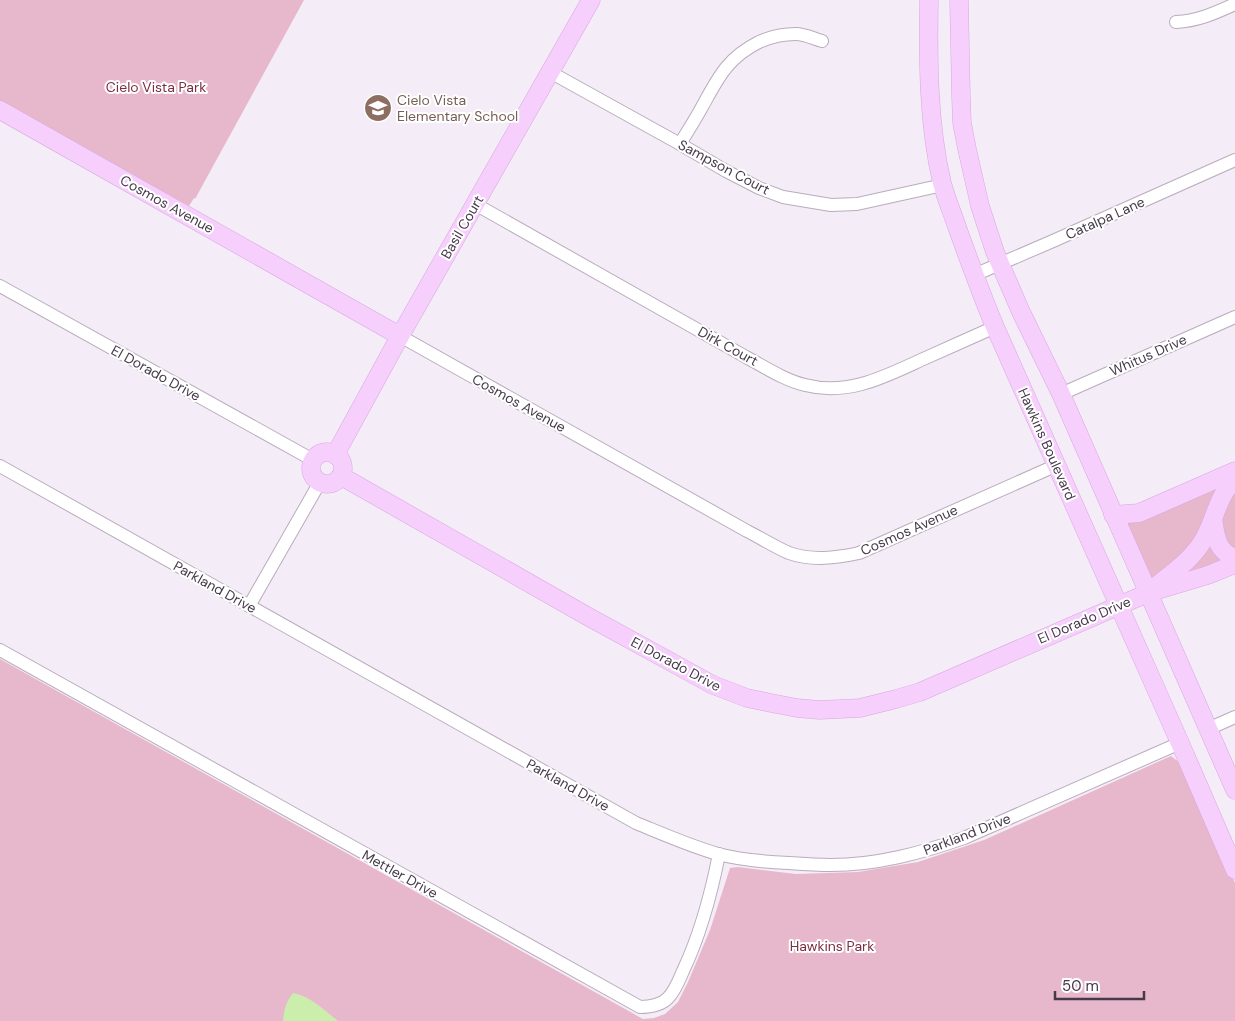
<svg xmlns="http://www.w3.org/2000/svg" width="1235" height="1021" font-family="'DM Sans',sans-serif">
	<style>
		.green { fill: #e7b8cc }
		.water { fill: #cbeead }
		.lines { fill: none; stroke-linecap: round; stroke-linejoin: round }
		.street-casing { stroke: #baacbe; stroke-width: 14 }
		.secondary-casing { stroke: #d8a7df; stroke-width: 19 }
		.street { stroke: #fff; stroke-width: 12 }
		.secondary { stroke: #f7cffd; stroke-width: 18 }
		.labels { text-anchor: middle; stroke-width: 4; stroke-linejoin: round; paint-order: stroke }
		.park-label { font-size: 14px; fill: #7b2e41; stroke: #fff }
		.education-label { font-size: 14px; fill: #785e54; stroke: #fff; text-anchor: start }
		.street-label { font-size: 14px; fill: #463a4a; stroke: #fff }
	</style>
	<rect width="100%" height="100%" fill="#f4ecf6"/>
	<g class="green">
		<path d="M0,0h304l-109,199 -1,-1 -5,8 -189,-104z"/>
		<path d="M1235,474v82l-79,33 -30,-67z"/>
		<path d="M0,659l643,360 11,-1 11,-4 13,-12 10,-20 22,-52 20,-62 8,-1 58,7 62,-2 60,-10 66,-22 187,-84 13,10 51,117v138h-1235z"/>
	</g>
	<path class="water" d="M293,993c17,3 31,17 45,28h-55c1,-11 3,-19 10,-28z"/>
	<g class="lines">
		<g class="street-casing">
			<g id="street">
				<path d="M1176,22c22,-1 39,-9 59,-18"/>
				<path d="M550,72l130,72 46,27 33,17 24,9 48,8 26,-1 86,-19"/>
				<path d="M680,144c7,-12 15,-24 22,-37 16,-29 25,-49 57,-65 11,-5 24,-8 37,-8 9,0 18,5 26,7"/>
				<path d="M475,204l271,153c19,10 38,23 59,28 43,11 79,-8 116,-25 25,-11 49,-22 74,-33"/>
				<path d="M974,275l79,-34 182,-81"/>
				<path d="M0,286l313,174"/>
				<path d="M400,336l347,195c14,7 28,16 42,22 23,8 47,5 70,0l198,-88"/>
				<path d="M1061,394l174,-77"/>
				<path d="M0,466l636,357c27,11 54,23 82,31 23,6 48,8 71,9 14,1 28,2 42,2 46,0 90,-12 133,-27l216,-95"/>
				<path d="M249,606l71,-124"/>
				<path d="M0,650l640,357c9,0 21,-2 28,-9 7,-7 11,-18 15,-27 18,-38 28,-76 36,-117"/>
				<path d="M1208,729l27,-12"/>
			</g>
		</g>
		<g class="secondary-casing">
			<g id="secondary">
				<path d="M929,0c-1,61 -1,123 13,183 4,15 10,29 15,44 12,33 24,67 38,100l185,416 55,127"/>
				<path d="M959,0l2,97 1,26 5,26 13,57 15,46 26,60 40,82 174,396"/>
				<path d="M0,110l400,226"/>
				<circle cx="327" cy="468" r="16"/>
				<path d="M335,455l65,-119 191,-336"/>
				<path d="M341,476l246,140 126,69 34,13 24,5 26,5 22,2 41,-2 36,-9 24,-7 228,-99 60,-18 27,-11"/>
				<path d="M1113,515l26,-2 96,-42"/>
				<path d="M1213,519c3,17 3,32 22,39"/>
				<path d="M1154,588c18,-15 38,-28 50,-49 11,-19 14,-45 31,-59"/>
			</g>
		</g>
		<use href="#street" class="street"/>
		<use href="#secondary" class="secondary"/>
	</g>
	<defs>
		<g id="school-disc" transform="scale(1.4375)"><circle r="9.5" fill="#8d6e63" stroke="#fff"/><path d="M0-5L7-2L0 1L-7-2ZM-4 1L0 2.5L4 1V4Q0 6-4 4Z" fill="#fff"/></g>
	</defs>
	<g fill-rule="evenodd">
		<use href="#school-disc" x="378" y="108"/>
	</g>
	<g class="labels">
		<g class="park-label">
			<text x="156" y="92">Cielo Vista Park</text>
			<text x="832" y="951">Hawkins Park</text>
		</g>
		<g class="education-label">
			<text x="397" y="105">Cielo Vista<tspan x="397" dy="16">Elementary School</tspan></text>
		</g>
		<g class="street-label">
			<text transform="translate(724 167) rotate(28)" y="5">Sampson Court</text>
			<text transform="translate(167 204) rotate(29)" y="5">Cosmos Avenue</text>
			<text transform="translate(1105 218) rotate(-24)" y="5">Catalpa Lane</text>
			<text transform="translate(462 227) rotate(-60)" y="5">Basil Court</text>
			<text transform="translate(728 346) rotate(29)" y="5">Dirk Court</text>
			<text transform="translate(1148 355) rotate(-24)" y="5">Whitus Drive</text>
			<text transform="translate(156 373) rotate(29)" y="5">El Dorado Drive</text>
			<text transform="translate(519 403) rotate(29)" y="5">Cosmos Avenue</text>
			<text transform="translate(1047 444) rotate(66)" y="5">Hawkins Boulevard</text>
			<text transform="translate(909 530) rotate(-24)" y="5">Cosmos Avenue</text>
			<text transform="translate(215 587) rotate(29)" y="5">Parkland Drive</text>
			<text transform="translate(1084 620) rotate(-23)" y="5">El Dorado Drive</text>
			<text transform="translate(676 664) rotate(28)" y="5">El Dorado Drive</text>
			<text transform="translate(568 785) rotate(29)" y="5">Parkland Drive</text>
			<text transform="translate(967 834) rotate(-21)" y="5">Parkland Drive</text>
			<text transform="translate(400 874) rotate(29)" y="5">Mettler Drive</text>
		</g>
	</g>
	<path d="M1055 991v8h89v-8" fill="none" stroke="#463a4a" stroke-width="2.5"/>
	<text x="1062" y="991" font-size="15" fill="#463a4a" stroke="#ffffff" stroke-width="4" paint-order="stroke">50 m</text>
</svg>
